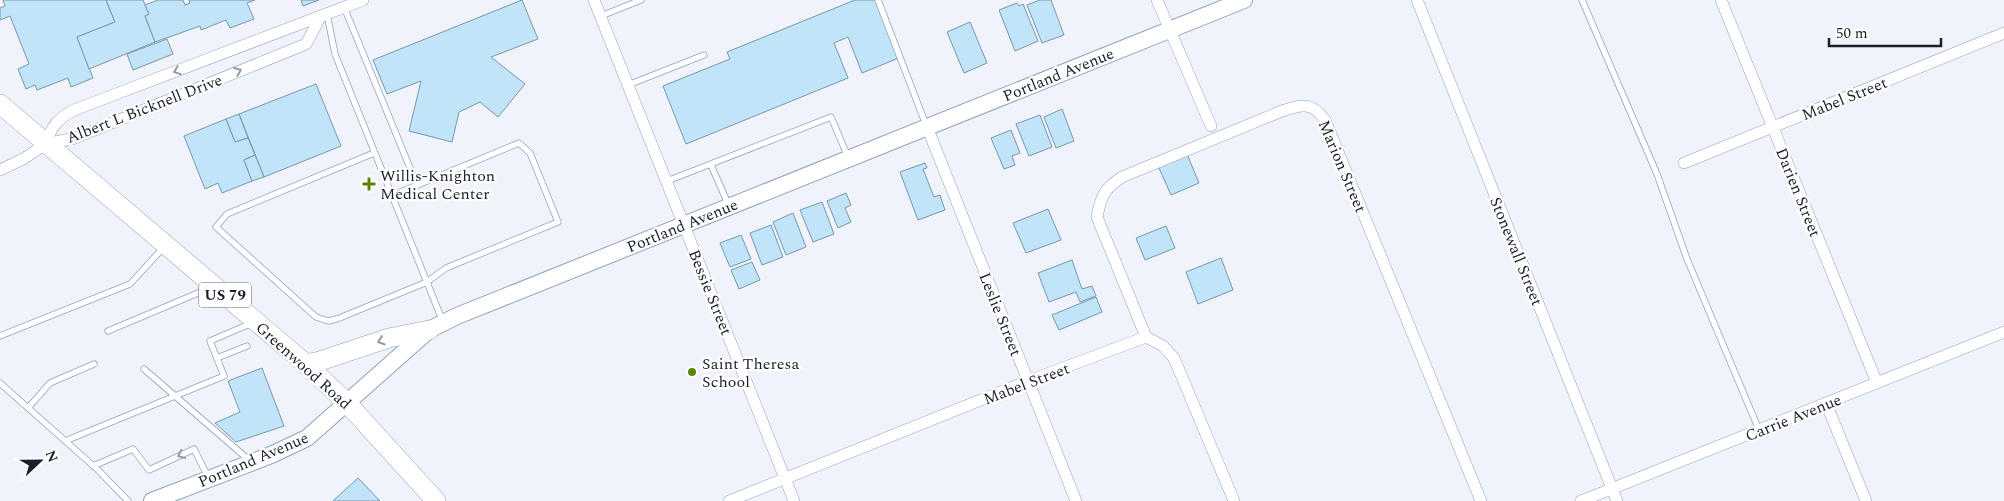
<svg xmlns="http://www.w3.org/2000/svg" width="2004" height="501" font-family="Spectral,serif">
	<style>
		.building { fill: #c2e4f8; stroke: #7898ab }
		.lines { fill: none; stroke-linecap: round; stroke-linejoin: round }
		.lane-casing { stroke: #91a2bf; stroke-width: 7 }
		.street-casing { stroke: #91a2bf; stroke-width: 12 }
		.secondary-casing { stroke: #91a2bf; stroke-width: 18 }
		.primary-casing { stroke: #91a2bf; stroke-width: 20 }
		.lane { stroke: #fff; stroke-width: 5.5 }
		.street { stroke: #fff; stroke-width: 11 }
		.secondary { stroke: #fff; stroke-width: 16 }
		.primary { stroke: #fff; stroke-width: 19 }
		.oneway { stroke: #989ba0 }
		.poi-dot { fill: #5a840c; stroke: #fff; stroke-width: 2 }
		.labels { text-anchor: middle; stroke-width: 4.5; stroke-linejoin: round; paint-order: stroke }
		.shield { fill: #fff; stroke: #5f636b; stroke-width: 1 }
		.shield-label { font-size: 15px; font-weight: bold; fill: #1a202b }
		.street-label { font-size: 16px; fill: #1a202b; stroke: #fff }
		.poi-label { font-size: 16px; fill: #1a202b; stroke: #fff; text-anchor: start }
	</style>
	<rect width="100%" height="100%" fill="#f0f3fa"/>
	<g class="building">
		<path d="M3,0h103l9,22 -38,15 16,41 -22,9 -3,-9 -31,12 -2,-5 -9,4 -8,-20 11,-5 -19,-48 -10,4v-12l5,-2z"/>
		<path d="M106,0h37l6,14 -4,2 10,26 -66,27 -12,-32 38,-15z"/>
		<path d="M158,0h25l2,5 5,-2 -1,-3h66l-8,3 7,16 -24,9 -4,-8 -25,10 -1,-4 -45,16 -10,-26 4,-2 -4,-9z"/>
		<path d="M301,0h18l-16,6z"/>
		<path d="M522,0l16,39 -47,18 34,27 -27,33 -18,-15 -21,10 -7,30 -43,-11 12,-50 -34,13 -14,-34z"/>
		<path d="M855,0h23l23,57 -39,16 -14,-36 -14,6 14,35 -162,66 -23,-58 67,-27 -3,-7z"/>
		<path d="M1040,0h11l13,35 -22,8 -15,-38z"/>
		<path d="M1017,3l2,3 4,-2 15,37 -23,10 -16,-41z"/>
		<path d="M970,22l17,41 -23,10 -17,-41z"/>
		<path d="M167,39l6,15 -40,16 -6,-16z"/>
		<path d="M316,84l25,62 -77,31 -25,-63z"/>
		<path d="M1062,109l12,32 -18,7 -12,-31z"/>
		<path d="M239,114l9,24 -13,4 -9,-23z"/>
		<path d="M1040,115l12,32 -23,9 -13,-32z"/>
		<path d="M226,119l9,23 13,-4 7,17 -11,5 8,21 -30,12 -4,-10 -13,6 -21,-53z"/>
		<path d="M1011,130l9,23 -8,3 3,9 -11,4 -13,-31z"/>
		<path d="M1187,154l12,29 -28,12 -13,-29z"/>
		<path d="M255,155l9,22 -12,4 -8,-21z"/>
		<path d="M925,163l2,5 -4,1 11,28 6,-2 5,15 -27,10 -18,-48z"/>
		<path d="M846,193l5,12 -6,3 6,14 -13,6 -11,-27z"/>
		<path d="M822,202l12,32 -21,8 -13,-32z"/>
		<path d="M1048,209l13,31 -35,13 -13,-30z"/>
		<path d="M793,213l13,34 -20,8 -13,-33z"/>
		<path d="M771,225l12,32 -21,8 -12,-32z"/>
		<path d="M1166,226l9,22 -30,12 -9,-22z"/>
		<path d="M741,235l10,24 -21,8 -10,-24z"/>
		<path d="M1221,258l12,32 -35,14 -12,-32z"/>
		<path d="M1072,260l10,29 10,-3 4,10 -16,6 -4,-10 -27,10 -11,-29z"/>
		<path d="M752,262l8,18 -21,9 -8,-19z"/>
		<path d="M1096,297l6,15 -43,18 -7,-15z"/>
		<path d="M262,368l22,58 -48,16 -21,-19 25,-11 -12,-31z"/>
		<path d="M358,478l22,23h-47z"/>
	</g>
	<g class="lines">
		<g class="lane-casing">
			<g id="lane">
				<path d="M878,0l48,125"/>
				<path d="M1582,0l75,174 30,85 72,171"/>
				<path d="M344,7l73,178"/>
				<path d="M327,14l8,40 108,268"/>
				<path d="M601,16l40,-16"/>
				<path d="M628,85l76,-30"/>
				<path d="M374,153l-147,61 -11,13 100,90 12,4 9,-2 90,-37 19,-14 112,-46 -28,-69 -11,-10 -128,53"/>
				<path d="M711,165l18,41"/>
				<path d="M667,181l164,-64 17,40"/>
				<path d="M108,331l102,-43"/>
				<path d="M0,336l130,-52 33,-36"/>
				<path d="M217,358l30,-12"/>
				<path d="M144,369l106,92"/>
				<path d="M0,383l97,86 31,32"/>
				<path d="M28,408l22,-25 44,-19"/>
				<path d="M65,441l159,-65 -14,-35 42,-18"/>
				<path d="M93,466l40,-17 16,21 45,-21 14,28"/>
			</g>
		</g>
		<g class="street-casing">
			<g id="street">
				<path d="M594,0l200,501"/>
				<path d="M1157,0l54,126"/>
				<path d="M1417,0l200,501"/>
				<path d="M1721,0l156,383"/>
				<path d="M927,127l149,374"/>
				<path d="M46,144c5,-17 12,-26 28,-34l289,-110"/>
				<path d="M1684,163l320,-130"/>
				<path d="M0,170l23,-11 23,-15 29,-6 231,-94 15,-28"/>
				<path d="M1146,337l-49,-120c4,-21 7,-28 25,-40l160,-66c20,-7 30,-9 43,9l156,381"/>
				<path d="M1826,403l40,98"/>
				<path d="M729,501l299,-120 118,-44 17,9 11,12 60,143"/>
				<path d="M1581,501l423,-169"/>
			</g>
		</g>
		<g class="secondary-casing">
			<path id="secondary" d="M152,501l119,-46 36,-17 122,-108 28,-14 787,-316"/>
		</g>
		<g class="primary-casing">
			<g id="primary">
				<path d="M0,104l306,260 41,39 89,98"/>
				<path d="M306,364l14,-3 69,-23 40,-8"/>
			</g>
		</g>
		<use href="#lane" class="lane"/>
		<use href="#street" class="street"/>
		<use href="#secondary" class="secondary"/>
		<use href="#primary" class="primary"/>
	</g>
	<defs><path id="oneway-chevron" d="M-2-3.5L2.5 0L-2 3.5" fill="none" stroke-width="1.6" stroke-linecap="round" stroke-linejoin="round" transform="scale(1.25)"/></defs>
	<g class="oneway">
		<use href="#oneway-chevron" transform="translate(177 71) rotate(159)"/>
		<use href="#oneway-chevron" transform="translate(238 71) rotate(-23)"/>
		<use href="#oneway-chevron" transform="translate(381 341) rotate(162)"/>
		<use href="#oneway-chevron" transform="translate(181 455) rotate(155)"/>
	</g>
	<g class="poi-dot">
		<path d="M366.5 176.5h5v5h5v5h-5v5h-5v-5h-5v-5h5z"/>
		<circle cx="692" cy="372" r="5"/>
	</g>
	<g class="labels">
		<rect class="shield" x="199" y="282.5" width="52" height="25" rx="4"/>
		<g class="shield-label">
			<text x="225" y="300">US 79</text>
		</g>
		<g class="street-label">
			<text transform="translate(1058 74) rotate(-22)" y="6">Portland Avenue</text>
			<text transform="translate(1844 98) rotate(-22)" y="6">Mabel Street</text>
			<text transform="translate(144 108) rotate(-21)" y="6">Albert L Bicknell Drive</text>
			<text transform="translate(1343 166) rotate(67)" y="6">Marion Street</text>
			<text transform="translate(1799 192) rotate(68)" y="6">Darien Street</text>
			<text transform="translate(682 225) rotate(-22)" y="6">Portland Avenue</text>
			<text transform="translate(1517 251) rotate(68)" y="6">Stonewall Street</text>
			<text transform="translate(711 292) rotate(68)" y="6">Bessie Street</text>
			<text transform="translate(1001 314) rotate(68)" y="6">Leslie Street</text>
			<text transform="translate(304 365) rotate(42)" y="6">Greenwood Road</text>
			<text transform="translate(1026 383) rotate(-21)" y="6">Mabel Street</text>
			<text transform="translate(1793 417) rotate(-22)" y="6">Carrie Avenue</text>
			<text transform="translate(253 459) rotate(-23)" y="6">Portland Avenue</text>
		</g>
		<g class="poi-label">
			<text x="380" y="181">Willis-Knighton<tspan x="380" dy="18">Medical Center</tspan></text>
			<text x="702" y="369">Saint Theresa<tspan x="702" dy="18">School</tspan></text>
		</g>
	</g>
	<g transform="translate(40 461) rotate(68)" stroke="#ffffff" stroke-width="4" paint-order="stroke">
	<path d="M0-4L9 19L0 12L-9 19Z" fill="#1a202b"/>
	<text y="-8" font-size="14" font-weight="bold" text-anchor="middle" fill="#1a202b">N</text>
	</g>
	<path d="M1829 38v8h112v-8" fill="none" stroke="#1a202b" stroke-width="2.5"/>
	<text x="1836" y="38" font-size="15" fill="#1a202b" stroke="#ffffff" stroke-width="4" paint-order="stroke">50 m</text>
</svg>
